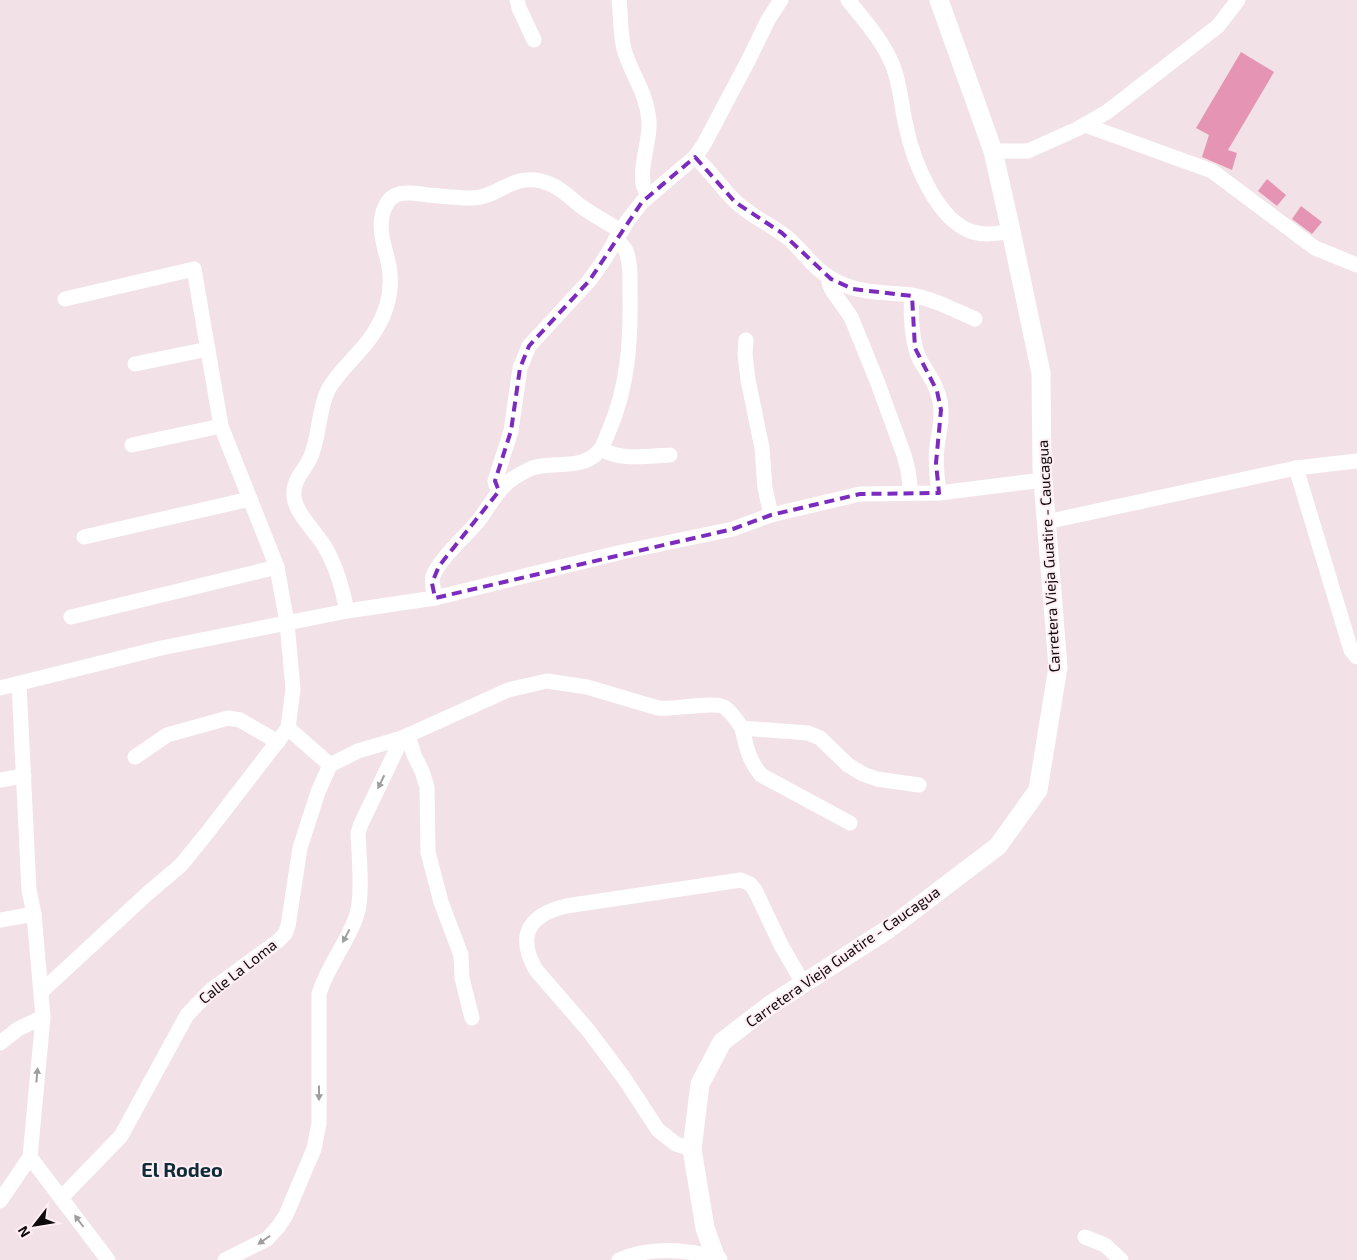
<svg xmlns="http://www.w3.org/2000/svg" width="1357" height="1260" font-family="'Exo 2',sans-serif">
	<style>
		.building { fill: #e595b3 }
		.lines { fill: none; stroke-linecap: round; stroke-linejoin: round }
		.minor { stroke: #fff; stroke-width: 15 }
		.major { stroke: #fff; stroke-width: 19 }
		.oneway { fill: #9f9d9d }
		.marked { fill: none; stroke: #7b2cbf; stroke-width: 4; stroke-dasharray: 10 6; stroke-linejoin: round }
		.labels { text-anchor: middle; stroke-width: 4; stroke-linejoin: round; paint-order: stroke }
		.street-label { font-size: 15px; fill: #0f0a0b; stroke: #ffeff5 }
		.district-label { font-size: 20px; font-weight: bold; fill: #0e2d37; stroke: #ffeff5 }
	</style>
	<rect width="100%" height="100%" fill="#f2e2e7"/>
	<g class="building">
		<path d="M1241,52l33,20 -46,78 9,3 -5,17 -30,-13 7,-22 -13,-7z"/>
		<path d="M1267,179l19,16 -9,11 -19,-15z"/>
		<path d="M1301,206l21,16 -10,12 -20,-15z"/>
	</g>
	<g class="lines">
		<g class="minor">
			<path d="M517,0l2,8 15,32"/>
			<path d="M619,0c2,16 1,33 5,49 7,26 23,43 25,72 2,21 -15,57 -1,74"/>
			<path d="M848,0c17,21 35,41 45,66 8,20 8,40 13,60 7,35 31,95 67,106 13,4 26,1 38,-1"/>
			<path d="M1085,125l127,46 103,77 42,17"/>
			<path d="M993,151h35l49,-22 30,-17 111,-86 20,-26"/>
			<path d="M695,157c16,14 26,31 41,45 16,15 36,23 53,37 19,17 26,33 51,44 22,11 48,9 71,12 23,4 43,15 64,24"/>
			<path d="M831,279l-2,4 3,7 19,27 26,64 27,74 4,15 3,23"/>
			<path d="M912,296c-2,18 0,48 8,64 8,14 17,25 20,41 3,17 -1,30 -3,46 -2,15 0,31 2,46"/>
			<path d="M746,340l-1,14 3,26 14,68 3,40 6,27"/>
			<path d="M135,364l73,-15"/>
			<path d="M132,445l89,-19"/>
			<path d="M601,449c20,12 46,7 69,6"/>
			<path d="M1296,468l55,182 6,7"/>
			<path d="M500,490l-4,-5 -1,-4 16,-50 9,-63 9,-22 60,-65 13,-18 26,-43 14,-18 53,-45 9,-13 44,-83 20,-41 13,-20"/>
			<path d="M1046,522l250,-54 61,-7"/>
			<path d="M84,537l166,-38"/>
			<path d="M435,598c-1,-7 -4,-15 -2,-22 7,-18 33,-40 46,-56 9,-12 16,-26 27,-36 8,-7 17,-12 26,-16 21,-7 49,2 65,-15 6,-5 8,-13 11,-20 20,-45 23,-92 22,-141 0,-13 1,-29 -4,-41 -2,-5 -6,-8 -11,-11"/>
			<path d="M347,611c-5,-23 -10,-43 -22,-64 -9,-15 -30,-34 -31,-51 -2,-17 12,-26 17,-40 9,-22 7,-45 17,-66 12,-22 34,-37 47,-59 12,-19 18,-42 14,-65 -4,-19 -13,-40 -4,-59 8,-19 28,-14 43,-12 14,1 28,3 42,3 27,1 40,-24 71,-17 17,4 28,16 41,26 13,9 26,16 39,24"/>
			<path d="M71,617l206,-50"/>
			<path d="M19,684l10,206 5,24 9,103 -13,140 78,103"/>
			<path d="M0,688l161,-40 186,-37 88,-13 187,-46 111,-23 38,-14 89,-21 79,-1 104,-13"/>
			<path d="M742,728c4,18 7,33 19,47l89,48"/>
			<path d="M408,735l6,20 8,16 5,16 1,65 13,50 20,53 1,23 10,40"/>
			<path d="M135,757l32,-22 61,-17 12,2 38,22"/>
			<path d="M330,765l28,-14 44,-13 106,-48 39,-9 40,6 71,21c16,2 55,-7 66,-1 8,5 13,14 18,21l66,5 12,5 28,27 15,9 14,5 42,6"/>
			<path d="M0,780l24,-4"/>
			<path d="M0,920l34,-6"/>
			<path d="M42,991l106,-98 33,-28 26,-32 81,-105 5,-39 -6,-66 -10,-56 -56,-141 -27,-157 -129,30"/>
			<path d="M0,1043l18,-14 25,-12"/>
			<path d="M692,1149l-16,-5 -18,-14 -34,-52 -36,-48 -52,-60c-20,-35 -7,-55 30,-64l175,-26 9,4 5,6 26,55 22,38"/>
			<path d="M61,1198l60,-62 66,-121 24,-25 67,-49 7,-7 3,-8 12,-78 18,-56 12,-27 -42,-37"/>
			<path d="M0,1201l30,-44"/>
			<path d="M1085,1237l20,8 16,15"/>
			<path d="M225,1260l42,-21 11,-12 8,-12 28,-66 5,-26v-129c9,-30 30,-53 38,-80 6,-18 2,-60 1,-81l3,-9 41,-86"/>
			<path d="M619,1260c32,-14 62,-10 96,-4"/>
		</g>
		<path class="major" d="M718,1260l-3,-4 -10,-28 -13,-79 8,-65 22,-42 48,-37 120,-77 108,-82 40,-56 20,-123 -16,-199 -1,-95 -30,-142 -18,-80 -54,-151"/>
	</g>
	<defs><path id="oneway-solid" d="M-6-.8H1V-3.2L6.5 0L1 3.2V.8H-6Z" transform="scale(1.25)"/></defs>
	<g class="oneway">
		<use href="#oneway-solid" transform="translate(381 782) rotate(116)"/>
		<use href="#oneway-solid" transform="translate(346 936) rotate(118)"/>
		<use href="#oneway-solid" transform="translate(37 1075) rotate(-85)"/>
		<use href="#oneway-solid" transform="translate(319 1093) rotate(90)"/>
		<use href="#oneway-solid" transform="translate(79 1221) rotate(-127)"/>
		<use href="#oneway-solid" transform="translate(264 1240) rotate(145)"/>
	</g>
	<path class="marked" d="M695,157l40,45 47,31 49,46 22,10 59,7 3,52 22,43 4,19 -5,53 3,30 -79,1 -89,21 -38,14 -298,69 -3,-15 7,-17 60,-75 -4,-10 16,-50 9,-63 9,-22 60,-65 53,-79z"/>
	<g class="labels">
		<g class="street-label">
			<text transform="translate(1049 556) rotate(-93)" y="5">Carretera Vieja Guatire - Caucagua</text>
			<text transform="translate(843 957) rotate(-35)" y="5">Carretera Vieja Guatire - Caucagua</text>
			<text transform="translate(238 972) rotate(-38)" y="5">Calle La Loma</text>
		</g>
		<g class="district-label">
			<text x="182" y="1177">El Rodeo</text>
		</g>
	</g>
	<g transform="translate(35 1225) rotate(239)" stroke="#ffeff5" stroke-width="4" paint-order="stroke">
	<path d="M0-4L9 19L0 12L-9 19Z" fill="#0f0a0b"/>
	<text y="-8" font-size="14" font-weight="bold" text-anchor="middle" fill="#0f0a0b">N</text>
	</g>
</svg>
